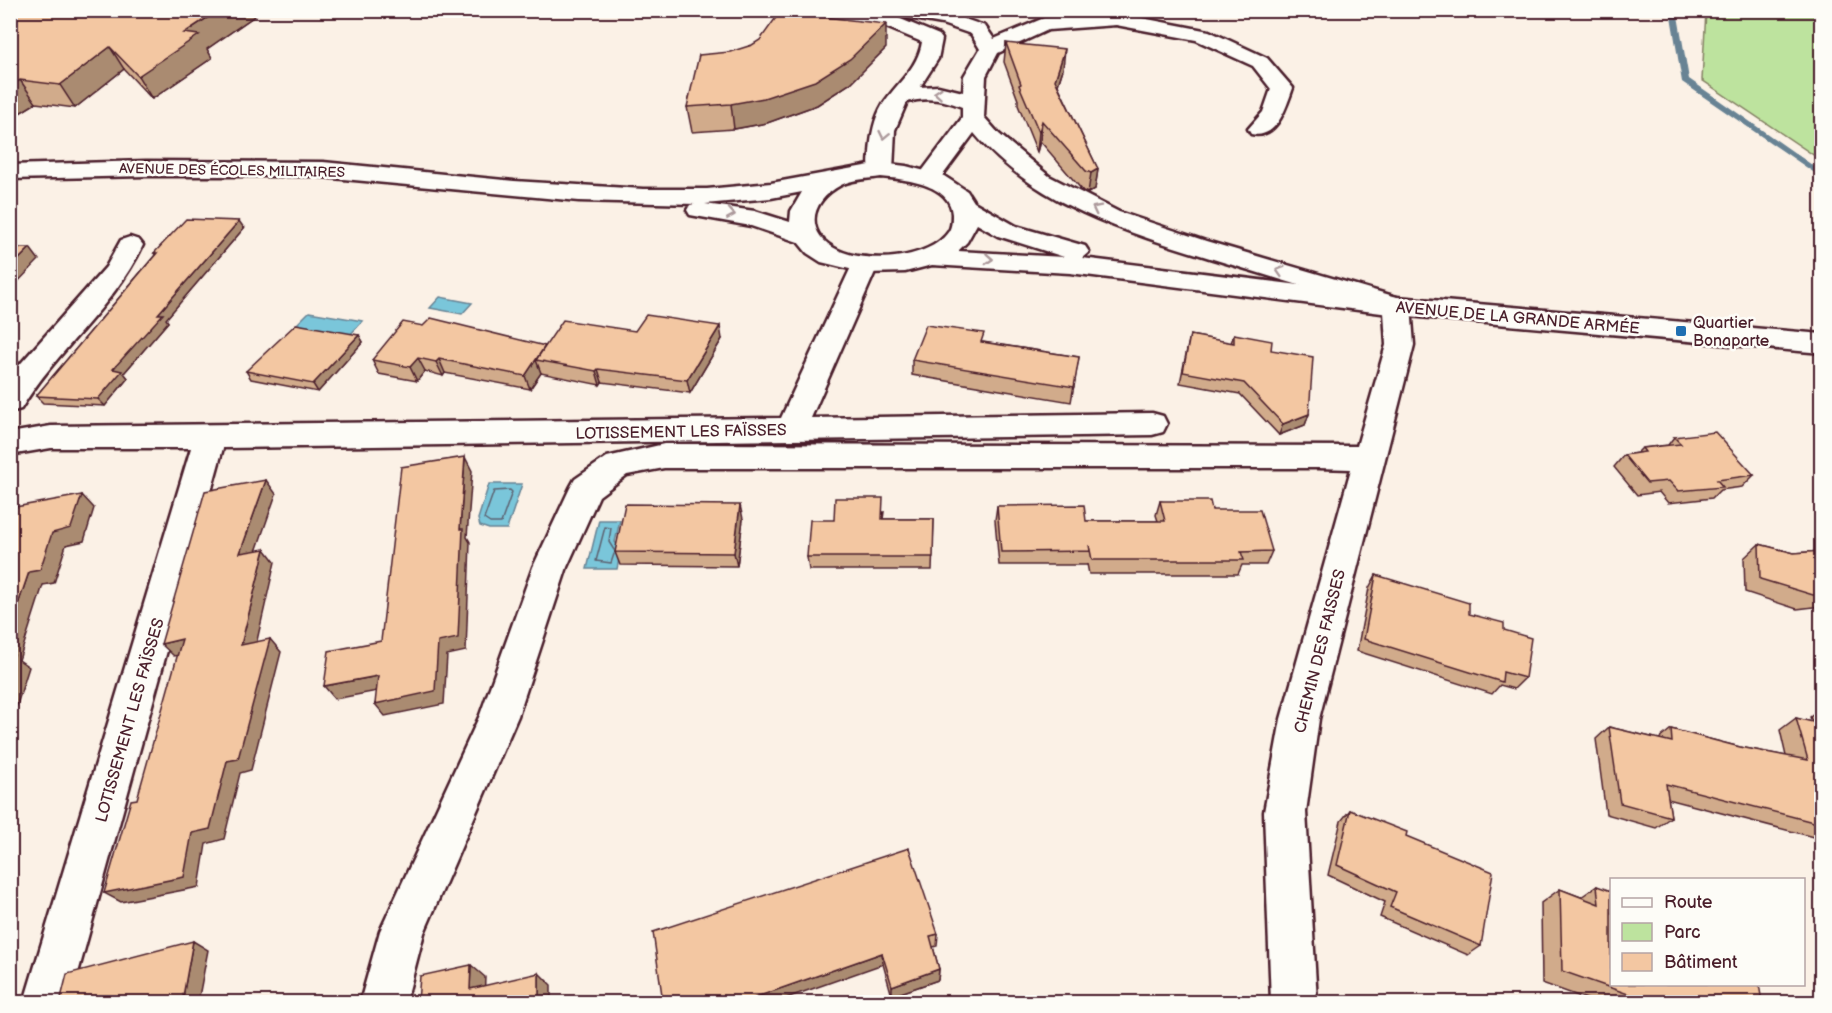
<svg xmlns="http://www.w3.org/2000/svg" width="1832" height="1013" font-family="'Balsamiq Sans',sans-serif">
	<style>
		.green { fill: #bde39e; stroke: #848164; stroke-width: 1.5 }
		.water { fill: #7ac6da; stroke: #678394; stroke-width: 1.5 }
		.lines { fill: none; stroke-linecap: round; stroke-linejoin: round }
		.shore { stroke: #5d6271; stroke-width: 1.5 }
		.stream { fill: #678394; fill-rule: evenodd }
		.minor-casing { stroke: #4a1f2b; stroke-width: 5 }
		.tertiary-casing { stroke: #4a1f2b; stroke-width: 5 }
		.minor { fill: #fdfcf7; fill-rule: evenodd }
		.tertiary { fill: #fdfcf7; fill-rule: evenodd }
		.wall { fill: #d1ab8b; stroke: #4a1f2b; stroke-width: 1.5 }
		.shaded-wall { fill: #aa8b71; stroke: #4a1f2b; stroke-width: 1.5 }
		.building { fill: #f3c7a2; stroke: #4a1f2b; stroke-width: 1.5 }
		.oneway { stroke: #ac999b }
		.poi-dot { fill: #1f6fb2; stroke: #fdfcf7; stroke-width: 2 }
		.labels { text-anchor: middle; stroke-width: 5; stroke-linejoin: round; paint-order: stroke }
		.far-street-label { font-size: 14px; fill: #4a1f2b; stroke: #fdfcf7 }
		.street-label { font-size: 16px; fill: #4a1f2b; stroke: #fdfcf7 }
		.poi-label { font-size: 16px; fill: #4a1f2b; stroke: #fdfcf7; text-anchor: start }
	</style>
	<rect width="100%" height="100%" fill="#fbf1e6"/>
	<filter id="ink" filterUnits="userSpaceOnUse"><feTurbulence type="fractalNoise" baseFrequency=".0167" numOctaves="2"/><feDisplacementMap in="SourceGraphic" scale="12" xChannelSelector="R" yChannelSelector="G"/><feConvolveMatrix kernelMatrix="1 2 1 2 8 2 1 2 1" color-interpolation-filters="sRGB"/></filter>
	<g filter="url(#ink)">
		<path class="green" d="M1706,11h115v149l-119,-80z"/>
		<g class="water">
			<path d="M440,297l32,6 -10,11 -32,-6z"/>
			<path d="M309,312l54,9 -17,18 -54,-10z"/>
			<path d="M489,484h33l-15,45h-18l-9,-3 -2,-7z"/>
			<path d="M599,520h21l-5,22 6,7 -4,20h-30z"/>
		</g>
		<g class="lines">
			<g class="shore">
				<path d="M510,490l2,2 -11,31h-11l-6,-4 10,-28z"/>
				<path d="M614,550l-5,-8 2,-14 -6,-1 -9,34 15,2 3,-9"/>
			</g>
			<path class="stream" d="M1670,10h7l12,69 133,93v6l-140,-96z"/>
			<g class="minor-casing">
				<g id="minor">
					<path d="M806,10h66l18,5 -2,-5h42l23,5 32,11 9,13 50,-21 72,-5 93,18 58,27 26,30c-7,19 -16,52 -42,46l-3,-5 15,-17 8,-23 -18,-23 -57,-26 -80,-15 -68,5 -50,23 -12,23 -2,41 15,17 50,42 70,36 87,29 201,59 4,6 3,39 -95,374 -13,93 11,190h-46l-7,-190 17,-93 70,-250 -33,-1h-654l-37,7 -28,21 -32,71 -49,149 -94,217 -18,69h-46l20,-71 100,-216 53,-148 37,-79 5,-9 32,-22 57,-13 693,2 29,-101 -2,-34c-53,-16 -106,-32 -158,-48 -91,-28 -189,-55 -252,-130l-37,50 -8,2 -8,-2 -4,-5 45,-60v-11c-18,-8 -36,-10 -55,-5l-12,28 -2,40 -4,5 -8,2 -8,-2c-5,-7 -4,-14 -3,-22 1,-17 4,-34 13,-49 14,-21 35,-36 39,-62l-48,-20 -59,-6 -7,-2zM891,15l51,9 29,10 9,15 -16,27 -1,16 -25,-6 -18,1 18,-28 4,-20 -3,-4z"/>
					<path d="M130,237l9,3 4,5c-29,62 -87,105 -122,164l-11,3v-36l5,-6 91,-103 15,-27z"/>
					<path d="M865,257l9,2 4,6 -67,153 341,-5 11,3 4,8 -4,8 -11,3 -929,13 -153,554h-46l167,-554h-140l-41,7v-22l41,-7 730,-8 71,-153 4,-6z"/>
				</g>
			</g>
			<g class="tertiary-casing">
				<path id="tertiary" d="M146,161l177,1 191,19 129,8h64l64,-6 110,-20 25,3 38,10 23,15 7,11 42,24 69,20 4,6 -7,6 315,39 425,37v19l-425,-38 -327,-42 -138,-8 -27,7 -39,1 -45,-11 -14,-9 -9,-11 -47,-16 -61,-11 -3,-5 3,-5 5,-1 -116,-3 -268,-25h-165l-136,3v-14zM881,177c23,2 70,7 71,37 0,6 0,12 -3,17 -19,29 -82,33 -111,19 -34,-17 -29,-48 3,-65 12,-6 27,-6 40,-8zM802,192l-11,19 -1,11 -35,-11 -50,-7 66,-6zM977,224l21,12 66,21 -106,-6 9,-9z"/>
			</g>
			<use href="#minor" class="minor"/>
			<use href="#tertiary" class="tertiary"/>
		</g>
		<g class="wall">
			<path d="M10,10h253l-56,39 5,9 -60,41 -28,-30 -49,39 -39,-5 -26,16z"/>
			<path d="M1006,43l57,26 -5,16 40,84 -3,20 -7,4 -5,-2 -43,-50 -3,11 -19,-47v-5l-14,-38z"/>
			<path d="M886,48l-35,35 -34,22 -50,18 -33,6 -42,3 -5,-25z"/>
			<path d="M244,228l-78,91 2,3 -44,51 4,5 -23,28 -62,-3 -7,-7 119,-141 -1,-2z"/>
			<path d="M423,326l122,20 90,-15 87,8 -32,54 -88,-11 -2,3 -59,-12 -11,16 -85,-16 -2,3 -18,-5 -8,10 -38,-7 -7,-14z"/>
			<path d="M1234,334l37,16 38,64 -4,11 -26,10 -39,-41 -60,-11 10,-48 41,8z"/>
			<path d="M359,335l4,7 -45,50 -67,-13 -5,-8z"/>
			<path d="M983,342l96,15 -8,45 -159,-27v-15z"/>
			<path d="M1674,437l80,38 -12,12 -22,3 -8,8 -44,5 -9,-11 -22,3 -23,-28 10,-12 13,-2 5,-5 26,-3z"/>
			<path d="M1160,501l52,9 60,41 -6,14h-24l-4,9h-149l-2,-10v1h-88l-4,-45 2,-14 89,15h72l-2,-6z"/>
			<path d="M884,512l-1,7h51l-2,51h-123l-2,-13 27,-37z"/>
			<path d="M743,519l-6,47 -117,-1 -5,-13z"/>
			<path d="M1759,544l35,9 27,-2v55l-24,3 -52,-17 -1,-34z"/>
			<path d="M1376,575l93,39 35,16 21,48 -11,11 -14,-4 -8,9 -135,-43 12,-63z"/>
			<path d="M1821,709v130l-153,-40 3,18 -15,11 -50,-14 -10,-75 13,-12 50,12 12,-10 69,18 46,9 -6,-26 16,-12 16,4 -2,-5z"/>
			<path d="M1350,810l131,136 -13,9 -88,-38 5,-15 -57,-27 13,-54z"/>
			<path d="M1597,886l165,116h-167l-53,-19 -1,-80 19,-14 21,8z"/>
			<path d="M938,934l-1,12 -4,1 6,22 -1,11 -46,16 -9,-32 -220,38z"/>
		</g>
		<g class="shaded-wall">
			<path d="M219,10h44l-56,39 5,9 -60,41 -14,-23 46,-43z"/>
			<path d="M886,24v24l-35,35 -34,22 -50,18 -33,6 -3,-25z"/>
			<path d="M110,47l14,22 -49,39 -15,-23z"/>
			<path d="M1065,49l-2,20 -10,31 2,-20z"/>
			<path d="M20,80l16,23 -26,16v-33z"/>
			<path d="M1042,121l-2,20 -3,11 2,-20z"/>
			<path d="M1098,169l-3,20 -7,4 3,-20z"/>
			<path d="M239,221l5,7 -78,91 2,3 -44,51 4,5 -23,28 -7,-7 15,-30 45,-55z"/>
			<path d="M30,248l9,12 -29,30v-22z"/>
			<path d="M720,326l2,13 -32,54 -3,-13z"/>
			<path d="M359,335l4,7 -45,50 -5,-8z"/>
			<path d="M545,346l-9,14 5,13 -11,16 -5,-13z"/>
			<path d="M418,358l7,13 -8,10 -7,-14z"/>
			<path d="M439,359l6,14 -2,3 -7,-14z"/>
			<path d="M598,369l4,13 -2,3 -4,-14z"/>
			<path d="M1309,414l-4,11 -26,10 4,-11z"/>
			<path d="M465,457l7,14 -5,66 3,5 -4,109 -19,4 -3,49 -59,12 -10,-12 85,-175z"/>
			<path d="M266,480l10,14 -25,72 -11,-13z"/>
			<path d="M82,495l12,13 -10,33 -18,4 -12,38 -11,2 -24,75 10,7 -13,41 -6,1v-81l19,-56 23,-39z"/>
			<path d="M740,505l3,14 -6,47 -3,-13z"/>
			<path d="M265,549l10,13 -22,96 -12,-13z"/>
			<path d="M182,639l13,13 -21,4 -13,-12z"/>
			<path d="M270,639l11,13 -30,118 -11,3 -16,66 -18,5 -7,43 -78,15 -17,-9 88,-60 35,-72z"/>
			<path d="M378,676l10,13 -53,10 -11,-13z"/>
			<path d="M193,941l15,9 -10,52h-16z"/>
			<path d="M882,953l1,11 -108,38h-33z"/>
			<path d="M471,965l14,12 -1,24 -14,-12z"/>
			<path d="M939,969l-1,11 -46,16v-10z"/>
			<path d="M539,973l12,12v17h-12z"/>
		</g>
		<g class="building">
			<path d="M10,10h209l-35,23 15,2 -61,41 -28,-29 -50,38 -40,-5 -10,6z"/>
			<path d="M780,12l106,12 -36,35 -35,22 -51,17 -33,6 -44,3 12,-52 31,-3 22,-7 8,-5z"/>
			<path d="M1006,43l59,6 -10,31 43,89 -7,4 -5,-2 -44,-50 -3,11 -20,-47 2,-1z"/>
			<path d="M186,219l53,2 -81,93h5l-50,55 9,2 -24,28 -62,-3 121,-143h-3z"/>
			<path d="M10,248h20l-20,20z"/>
			<path d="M646,315l74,11 -33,54 -89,-11 -2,2 -60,-11 27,-40 72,11z"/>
			<path d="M431,318l114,28 -20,30 -86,-17 -3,3 -18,-4 -8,9 -38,-7 31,-38 20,4z"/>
			<path d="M296,324l63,11 -46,49 -67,-13z"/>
			<path d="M926,325l58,8 -3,9 98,15 -5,30 -162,-27z"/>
			<path d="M1234,334l38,7 -1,9 42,7 -4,57 -26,10 -39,-41 -61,-11 7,-37 44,8z"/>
			<path d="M1715,432l39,43 -37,5 6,7 -45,4 -9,-10 -22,2 -23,-28 21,-3 -3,-4 39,-4 -7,-7z"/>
			<path d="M465,457l-5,72h3l-5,109 -20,4 -3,49 -60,13 3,-28 -54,10 5,-35 52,-10 20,-174z"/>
			<path d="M266,480l-26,73 25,-4 -24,96 29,-6 -32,120 -11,2 -17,68 -18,4 -8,44 -80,16 27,-93 6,-1 45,-160 -21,5 44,-153z"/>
			<path d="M82,495l-11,33 -19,5 -12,37 -11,2 -19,56v-120z"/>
			<path d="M835,498h48l-1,21h52l-1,38h-126l3,-37h24z"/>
			<path d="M1160,501h50l2,9h48l12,41 -31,1 3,8h-152l-3,-15 1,6 -89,1 -4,-46 87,-1 2,16h79z"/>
			<path d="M625,504l115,1 -6,48 -119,-1z"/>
			<path d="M1759,544l35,9 27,-2v43l-8,1 -53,-16z"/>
			<path d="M1376,575l93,28v11l35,9v7l27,8 -6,40 -22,-6 -1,10 -138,-43z"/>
			<path d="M14,655l-4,10v-9z"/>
			<path d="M1796,718l25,6v100l-155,-40 5,33 -51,-14 -11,-76 63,15 -1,-13 69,18 68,13z"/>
			<path d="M1350,810l57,22 -1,4 87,36 -12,74 -91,-39 6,-15 -59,-27z"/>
			<path d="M909,848l29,86 -8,2 9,33 -47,17 -10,-33 -140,49h-79l-10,-70z"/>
			<path d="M1597,886l14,5v93h148l3,18h-111l-89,-31 -2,-82 39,15z"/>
			<path d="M193,941l-11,61h-122l7,-28z"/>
			<path d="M471,965l-1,24 69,-16v29h-123h2l2,-26z"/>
		</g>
		<defs><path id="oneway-chevron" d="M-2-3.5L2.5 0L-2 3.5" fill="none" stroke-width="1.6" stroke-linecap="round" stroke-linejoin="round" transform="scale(1.5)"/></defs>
		<g class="oneway">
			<use href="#oneway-chevron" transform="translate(938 93) rotate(-175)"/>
			<use href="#oneway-chevron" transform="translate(884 135) rotate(102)"/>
			<use href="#oneway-chevron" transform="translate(1096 209) rotate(-153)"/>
			<use href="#oneway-chevron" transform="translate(731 214) rotate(10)"/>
			<use href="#oneway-chevron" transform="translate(989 259) rotate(4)"/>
			<use href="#oneway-chevron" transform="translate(1280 271) rotate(-163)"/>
		</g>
	</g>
	<rect class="poi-dot" x="1675" y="325" width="12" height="12" rx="3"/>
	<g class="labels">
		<g class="far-street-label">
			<text transform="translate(232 170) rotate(1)" y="5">AVENUE DES ÉCOLES MILITAIRES</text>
		</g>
		<g class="street-label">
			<text transform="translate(1518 317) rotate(5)" y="6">AVENUE DE LA GRANDE ARMÉE</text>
			<text transform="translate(681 431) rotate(-1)" y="6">LOTISSEMENT LES FAÏSSES</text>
			<text transform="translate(1319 651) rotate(-76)" y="6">CHEMIN DES FAISSES</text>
			<text transform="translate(129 720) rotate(-74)" y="6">LOTISSEMENT LES FAÏSSES</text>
		</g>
		<g class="poi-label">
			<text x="1693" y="328">Quartier<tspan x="1693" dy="18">Bonaparte</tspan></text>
		</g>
	</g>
	<rect width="1832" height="1013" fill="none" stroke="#fdfcf7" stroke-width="36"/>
	<rect x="18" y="18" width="1796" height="977" fill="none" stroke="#4a1f2b" stroke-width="2" filter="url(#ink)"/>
	<rect x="1610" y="878" width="195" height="108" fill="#fdfcf7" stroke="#b5a4a5" stroke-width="1.5"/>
	<rect x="1622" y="898" width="30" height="9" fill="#fdfcf7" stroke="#b5a4a5" stroke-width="1.5"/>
	<text x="1664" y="908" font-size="18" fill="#4a1f2b">Route</text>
	<rect x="1622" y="923" width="30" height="18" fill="#bde39e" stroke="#b5a4a5" stroke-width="1.5"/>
	<text x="1664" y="938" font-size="18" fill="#4a1f2b">Parc</text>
	<rect x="1622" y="953" width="30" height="18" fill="#f3c7a2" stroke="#b5a4a5" stroke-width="1.5"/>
	<text x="1664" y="968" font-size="18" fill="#4a1f2b">Bâtiment</text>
</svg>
